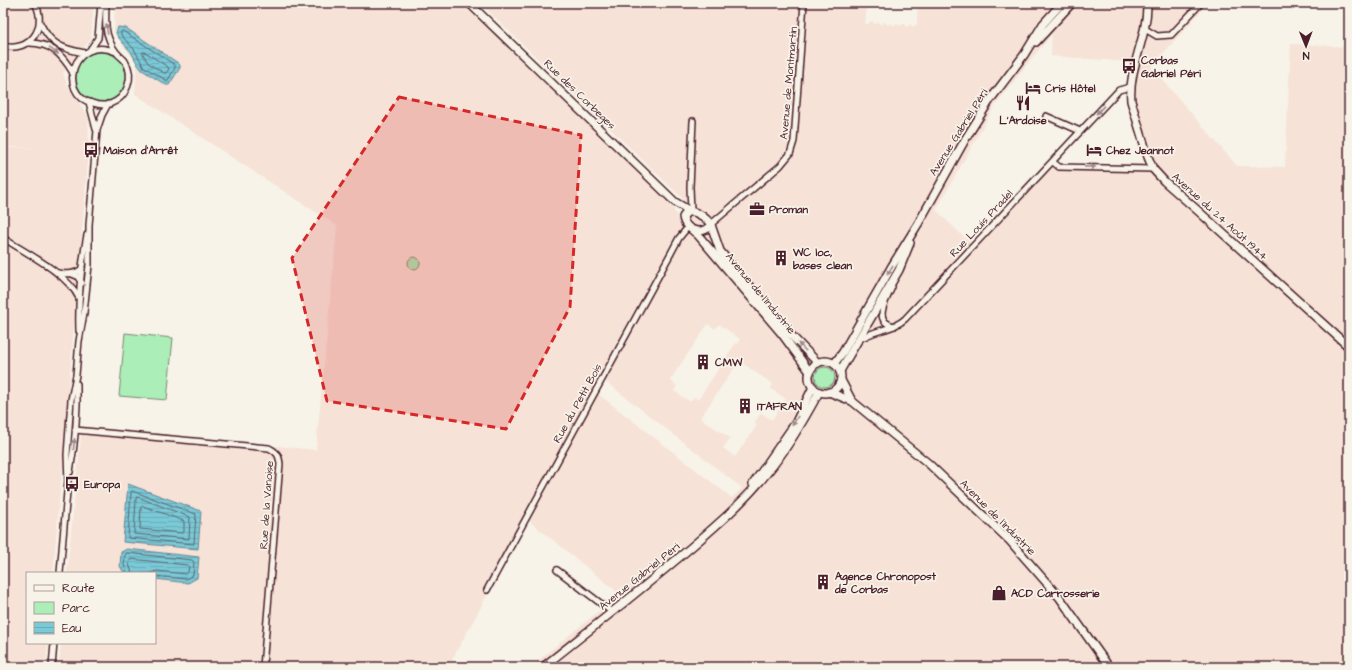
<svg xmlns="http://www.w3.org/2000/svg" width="1352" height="670" font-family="'Architects Daughter',sans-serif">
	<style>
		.built { fill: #f6e2d6; fill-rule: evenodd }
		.green { fill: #abeeb8; stroke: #7a8672 }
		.water { fill: url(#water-rules); stroke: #678592 }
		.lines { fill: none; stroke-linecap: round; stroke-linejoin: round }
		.shore { stroke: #5d6370; stroke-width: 1 }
		.street-casing { stroke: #4a1f2b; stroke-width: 8 }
		.secondary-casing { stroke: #4a1f2b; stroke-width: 10 }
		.street { stroke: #f7f3e8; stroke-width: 5 }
		.secondary { stroke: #f7f3e8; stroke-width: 7 }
		.oneway { fill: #a0898a }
		.marked { fill: #d62828; fill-opacity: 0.2; stroke: #d62828; stroke-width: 3; stroke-dasharray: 8 5; stroke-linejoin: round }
		.labels { text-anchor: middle; stroke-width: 3.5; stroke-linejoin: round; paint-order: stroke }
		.poi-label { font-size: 11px; font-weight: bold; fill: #4a1f2b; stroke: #f7f3e8; text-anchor: start }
		.street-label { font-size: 11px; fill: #4a1f2b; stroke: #f7f3e8 }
	</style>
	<defs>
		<pattern id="water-rules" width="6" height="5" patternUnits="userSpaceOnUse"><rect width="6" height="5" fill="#7ac9d7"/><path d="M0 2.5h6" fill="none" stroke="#6bacb9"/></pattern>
	</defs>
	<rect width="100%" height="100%" fill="#f7f3e8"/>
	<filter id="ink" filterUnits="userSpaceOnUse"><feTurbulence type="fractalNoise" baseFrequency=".025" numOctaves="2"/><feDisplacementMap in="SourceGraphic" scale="8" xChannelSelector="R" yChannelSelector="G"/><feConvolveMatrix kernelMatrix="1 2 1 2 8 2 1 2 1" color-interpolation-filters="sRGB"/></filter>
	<g filter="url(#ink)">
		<g class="built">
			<path d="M3,3h91l-3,36 -28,34 5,14 20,29 1,32 -36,425h-26v70h21l-2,24h-43v-519h45l-45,-1z"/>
			<path d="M115,3h346l208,197 12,25 3,-25 -204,-197h387l-2,21h3l4,-3 3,3 3,-2 3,3 3,-3 4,3 3,-2 3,3 3,-3 3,3 4,-3 3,4 3,-3 3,3 4,-3 1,-21h290l-57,64 86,99 48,1 6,-123 58,3v620h-819l90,-73 -92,-74 -80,147h-389l2,-24h94v-70h-88l15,-147 234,24 21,-224 -202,-132 2,-31 -13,-16 -10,-15zM1052,34l-1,22 79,6 -3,14v19l19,69h-86l-18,2 -72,77 -34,-33 58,-103 30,-39zM708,324l7,5 4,-5 21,15 -2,5 -2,-1 -38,57 -4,-3 -4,5 -16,-11 3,-5 -7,-6zM739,361l34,23 -2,5 15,10 -14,21 -11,-7 -7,10 3,2 -22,32 -12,-9 7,-10 -30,-20zM600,377l142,111 -10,10 -139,-108z"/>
		</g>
		<g class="green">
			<circle cx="101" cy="77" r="25"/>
			<circle cx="414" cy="263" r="6"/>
			<path d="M125,333l48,5 -6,62 -48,-4z"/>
			<circle cx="825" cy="377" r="10"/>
		</g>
		<g class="water">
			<path d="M118,27l8,1 52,35 2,2v3l-11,17h-3l-24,-15 -4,-5 -7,-13 -13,-15 -2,-4z"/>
			<path d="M128,484l73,27 -3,38 -75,-7z"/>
			<path d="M127,549l72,8 -2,21 -9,5 -33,-4v-6h-31l-4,-7 1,-14z"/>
		</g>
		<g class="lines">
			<g class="shore">
				<path d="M123,31l52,34v3l-7,12h-2l-22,-13 -10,-18 -13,-14v-3z"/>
				<path d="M143,52h2l23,15 1,2 -3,4h-2l-16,-10 -5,-9z"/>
				<path d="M132,491l64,23 -2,30 -66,-6 3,-46z"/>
				<path d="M137,497l53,20 -1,22 -55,-5 2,-35z"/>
				<path d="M143,506l41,15v11l-2,1 -42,-4 1,-21z"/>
				<path d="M127,573l-3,-8 1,-10 2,-2 65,7 2,2 -1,13 -7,4 -31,-3"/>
				<path d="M132,573l-3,-9 1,-4 1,-1 56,6 2,1 -1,6 -2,2 -29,-3 -7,2"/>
			</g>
			<g class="street-casing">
				<g id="street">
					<path d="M106,3c0,12 -2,25 3,36 2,5 4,10 8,14 2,3 6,5 8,8 10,16 2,37 -15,43 -6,2 -12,1 -18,-1 -35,-9 -20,-69 24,-51"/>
					<path d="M40,23c11,22 22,26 45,30"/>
					<path d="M1145,29l12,7 14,-1 30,-32"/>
					<path d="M27,43c23,-1 35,11 46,30"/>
					<path d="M3,46c27,7 45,-19 32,-43"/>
					<path d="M90,50l8,-12 3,-35"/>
					<path d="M89,102l7,27"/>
					<path d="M1046,116l34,15"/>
					<path d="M1053,162l6,5 94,2"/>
					<path d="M691,211l-1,-24 3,-66"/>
					<path d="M711,224l69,-58 10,-12 4,-13 10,-138"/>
					<path d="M3,238c23,15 64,35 76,60"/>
					<path d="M58,273c10,1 16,2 24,-4"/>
					<path d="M72,274l5,2 5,7"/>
					<path d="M892,287c-6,14 -20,34 2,39"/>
					<path d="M79,331c-1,-32 2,-65 8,-96"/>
					<path d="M859,340c15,-11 33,-9 46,-21l214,-229 11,-3"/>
					<path d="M75,430l194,18c8,4 10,7 11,16l-17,203"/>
					<path d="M70,472c5,-29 8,-59 7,-88"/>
					<path d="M68,482l-1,-27 4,-55 5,-25 3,-34 5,-28 5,-48v-40l8,-95 5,-15 6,-11"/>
					<path d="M557,570l55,42"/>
					<path d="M60,573l8,-93"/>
					<path d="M487,590l184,-337 8,-15 9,-11"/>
					<path d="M52,667l2,-24"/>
				</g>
			</g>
			<g class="secondary-casing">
				<g id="secondary">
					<path d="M469,3l206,199 15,9"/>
					<path d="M1147,3c1,34 -19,65 -16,98l17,56 5,12 11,12 32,28 153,138"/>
					<path d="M1036,42l36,-39"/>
					<path d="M690,211c9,2 16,6 21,14 -9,11 -26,6 -28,-8l3,-4z"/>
					<path d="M711,225l9,26 66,79 32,33"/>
					<path d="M692,230l6,5 84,99 28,38"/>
					<circle cx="825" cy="377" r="16"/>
					<path d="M834,364l9,-12 49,-86 26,-42 48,-86 24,-38 34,-45 19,-31 19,-21"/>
					<path d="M840,371l59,-101 11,-27"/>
					<path d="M841,380l11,21"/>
					<path d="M829,392l23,9 77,63 81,77 50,57 49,69"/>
					<path d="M753,484l43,-62 17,-35"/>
					<path d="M543,667c49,-39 98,-77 146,-118 27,-23 56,-48 78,-76 21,-25 37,-53 52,-81"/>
				</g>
			</g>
			<use href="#street" class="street"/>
			<use href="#secondary" class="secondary"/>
		</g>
		<defs><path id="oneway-solid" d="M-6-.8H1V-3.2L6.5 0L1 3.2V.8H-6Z"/></defs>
		<g class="oneway">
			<use href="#oneway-solid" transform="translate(107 29) rotate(-98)"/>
			<use href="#oneway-solid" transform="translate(54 51) rotate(34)"/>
			<use href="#oneway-solid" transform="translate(1100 110) rotate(133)"/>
			<use href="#oneway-solid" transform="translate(1090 167) rotate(1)"/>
			<use href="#oneway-solid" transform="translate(890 270) rotate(120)"/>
			<use href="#oneway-solid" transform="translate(802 347) rotate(-134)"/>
			<use href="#oneway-solid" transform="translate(795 421) rotate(122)"/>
			<use href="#oneway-solid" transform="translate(74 444) rotate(-85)"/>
		</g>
	</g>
	<path class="marked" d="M399,97l182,38 -11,172 -64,122 -179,-28 -35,-143z"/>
	<defs>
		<g id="bus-bare" transform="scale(1.2)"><path d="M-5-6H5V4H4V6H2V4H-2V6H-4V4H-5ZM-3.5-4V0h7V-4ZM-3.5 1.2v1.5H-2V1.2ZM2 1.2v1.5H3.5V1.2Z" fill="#4a1f2b" stroke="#f7f3e8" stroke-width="2.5" paint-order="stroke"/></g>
		<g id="hotel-bare" transform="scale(1.2)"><path d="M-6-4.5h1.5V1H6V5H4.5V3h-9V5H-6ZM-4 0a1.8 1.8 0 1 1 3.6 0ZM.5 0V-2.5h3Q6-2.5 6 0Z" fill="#4a1f2b" stroke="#f7f3e8" stroke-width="2.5" paint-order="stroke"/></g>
		<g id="restaurant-bare" transform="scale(1.2)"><path d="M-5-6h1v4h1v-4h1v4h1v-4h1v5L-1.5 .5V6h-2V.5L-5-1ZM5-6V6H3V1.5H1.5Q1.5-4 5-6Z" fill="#4a1f2b" stroke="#f7f3e8" stroke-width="2.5" paint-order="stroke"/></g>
		<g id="office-bare" transform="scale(1.2)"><path d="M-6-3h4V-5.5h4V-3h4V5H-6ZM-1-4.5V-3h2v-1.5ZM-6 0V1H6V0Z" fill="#4a1f2b" stroke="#f7f3e8" stroke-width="2.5" paint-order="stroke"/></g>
		<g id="building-bare" transform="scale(1.2)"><path d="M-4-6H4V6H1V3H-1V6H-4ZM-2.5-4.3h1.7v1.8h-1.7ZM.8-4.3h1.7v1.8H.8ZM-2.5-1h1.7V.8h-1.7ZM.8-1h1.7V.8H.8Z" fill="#4a1f2b" stroke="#f7f3e8" stroke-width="2.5" paint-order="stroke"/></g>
		<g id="shop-bare" transform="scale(1.2)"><path d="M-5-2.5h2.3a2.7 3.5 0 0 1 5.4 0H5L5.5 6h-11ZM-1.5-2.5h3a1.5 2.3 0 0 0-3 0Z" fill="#4a1f2b" stroke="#f7f3e8" stroke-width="2.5" paint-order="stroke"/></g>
	</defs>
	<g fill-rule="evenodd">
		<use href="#bus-bare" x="1129" y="66"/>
		<use href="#hotel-bare" x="1033" y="88"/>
		<use href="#restaurant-bare" x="1023" y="103"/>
		<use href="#bus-bare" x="91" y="150"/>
		<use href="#hotel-bare" x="1094" y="150"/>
		<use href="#office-bare" x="757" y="209"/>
		<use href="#building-bare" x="781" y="258"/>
		<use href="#building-bare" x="703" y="362"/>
		<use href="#building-bare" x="745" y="406"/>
		<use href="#bus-bare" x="72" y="484"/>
		<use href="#building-bare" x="823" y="582"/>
		<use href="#shop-bare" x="999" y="593"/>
	</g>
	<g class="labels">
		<g class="poi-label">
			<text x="1141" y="64">Corbas<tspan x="1141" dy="13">Gabriel Péri</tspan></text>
			<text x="1045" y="92">Cris Hôtel</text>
			<text x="1023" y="124" text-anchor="middle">L'Ardoise</text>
			<text x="103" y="154">Maison d'Arrêt</text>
			<text x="1106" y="154">Chez Jeannot</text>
			<text x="769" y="213">Proman</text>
			<text x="793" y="256">WC loc,<tspan x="793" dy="13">bases clean</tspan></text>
			<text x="715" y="366">CMW</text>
			<text x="757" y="410">ITAFRAN</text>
			<text x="84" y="488">Europa</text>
			<text x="835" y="580">Agence Chronopost<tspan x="835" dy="13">de Corbas</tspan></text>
			<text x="1011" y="597">ACD Carrosserie</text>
		</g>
		<g class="street-label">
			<text transform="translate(788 83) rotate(-85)" y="4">Avenue de Montmartin</text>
			<text transform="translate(580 94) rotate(44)" y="4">Rue des Corbeges</text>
			<text transform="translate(958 132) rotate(-58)" y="4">Avenue Gabriel Péri</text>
			<text transform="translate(1220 216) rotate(42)" y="4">Avenue du 24 Août 1944</text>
			<text transform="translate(981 223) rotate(-47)" y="4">Rue Louis Pradel</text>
			<text transform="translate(761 293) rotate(50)" y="4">Avenue de l'Industrie</text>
			<text transform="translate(577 403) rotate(-61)" y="4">Rue du Petit Bois</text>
			<text transform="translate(266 505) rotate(-86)" y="4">Rue de la Vanoise</text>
			<text transform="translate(998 517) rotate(45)" y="4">Avenue de l'Industrie</text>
			<text transform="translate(639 576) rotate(-39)" y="4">Avenue Gabriel Péri</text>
		</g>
	</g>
	<rect width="1352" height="670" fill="none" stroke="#f7f3e8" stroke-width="16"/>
	<rect x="8" y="8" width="1336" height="654" fill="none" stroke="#4a1f2b" stroke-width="1.5" filter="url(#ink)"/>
	<rect x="26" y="572" width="130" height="72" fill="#f7f3e8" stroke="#b29e9c"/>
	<rect x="34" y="585" width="20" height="6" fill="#f7f3e8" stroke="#b29e9c"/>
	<text x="62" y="592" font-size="12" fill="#4a1f2b">Route</text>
	<rect x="34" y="602" width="20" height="12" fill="#abeeb8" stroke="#b29e9c"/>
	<text x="62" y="612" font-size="12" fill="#4a1f2b">Parc</text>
	<rect x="34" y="622" width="20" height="12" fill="url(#water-rules)" stroke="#b29e9c"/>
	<text x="62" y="632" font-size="12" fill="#4a1f2b">Eau</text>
	<g transform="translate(1306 46) rotate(179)" stroke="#f7f3e8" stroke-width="3" paint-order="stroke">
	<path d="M0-3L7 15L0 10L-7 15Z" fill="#4a1f2b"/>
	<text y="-6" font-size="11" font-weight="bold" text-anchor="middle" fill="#4a1f2b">N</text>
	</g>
</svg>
